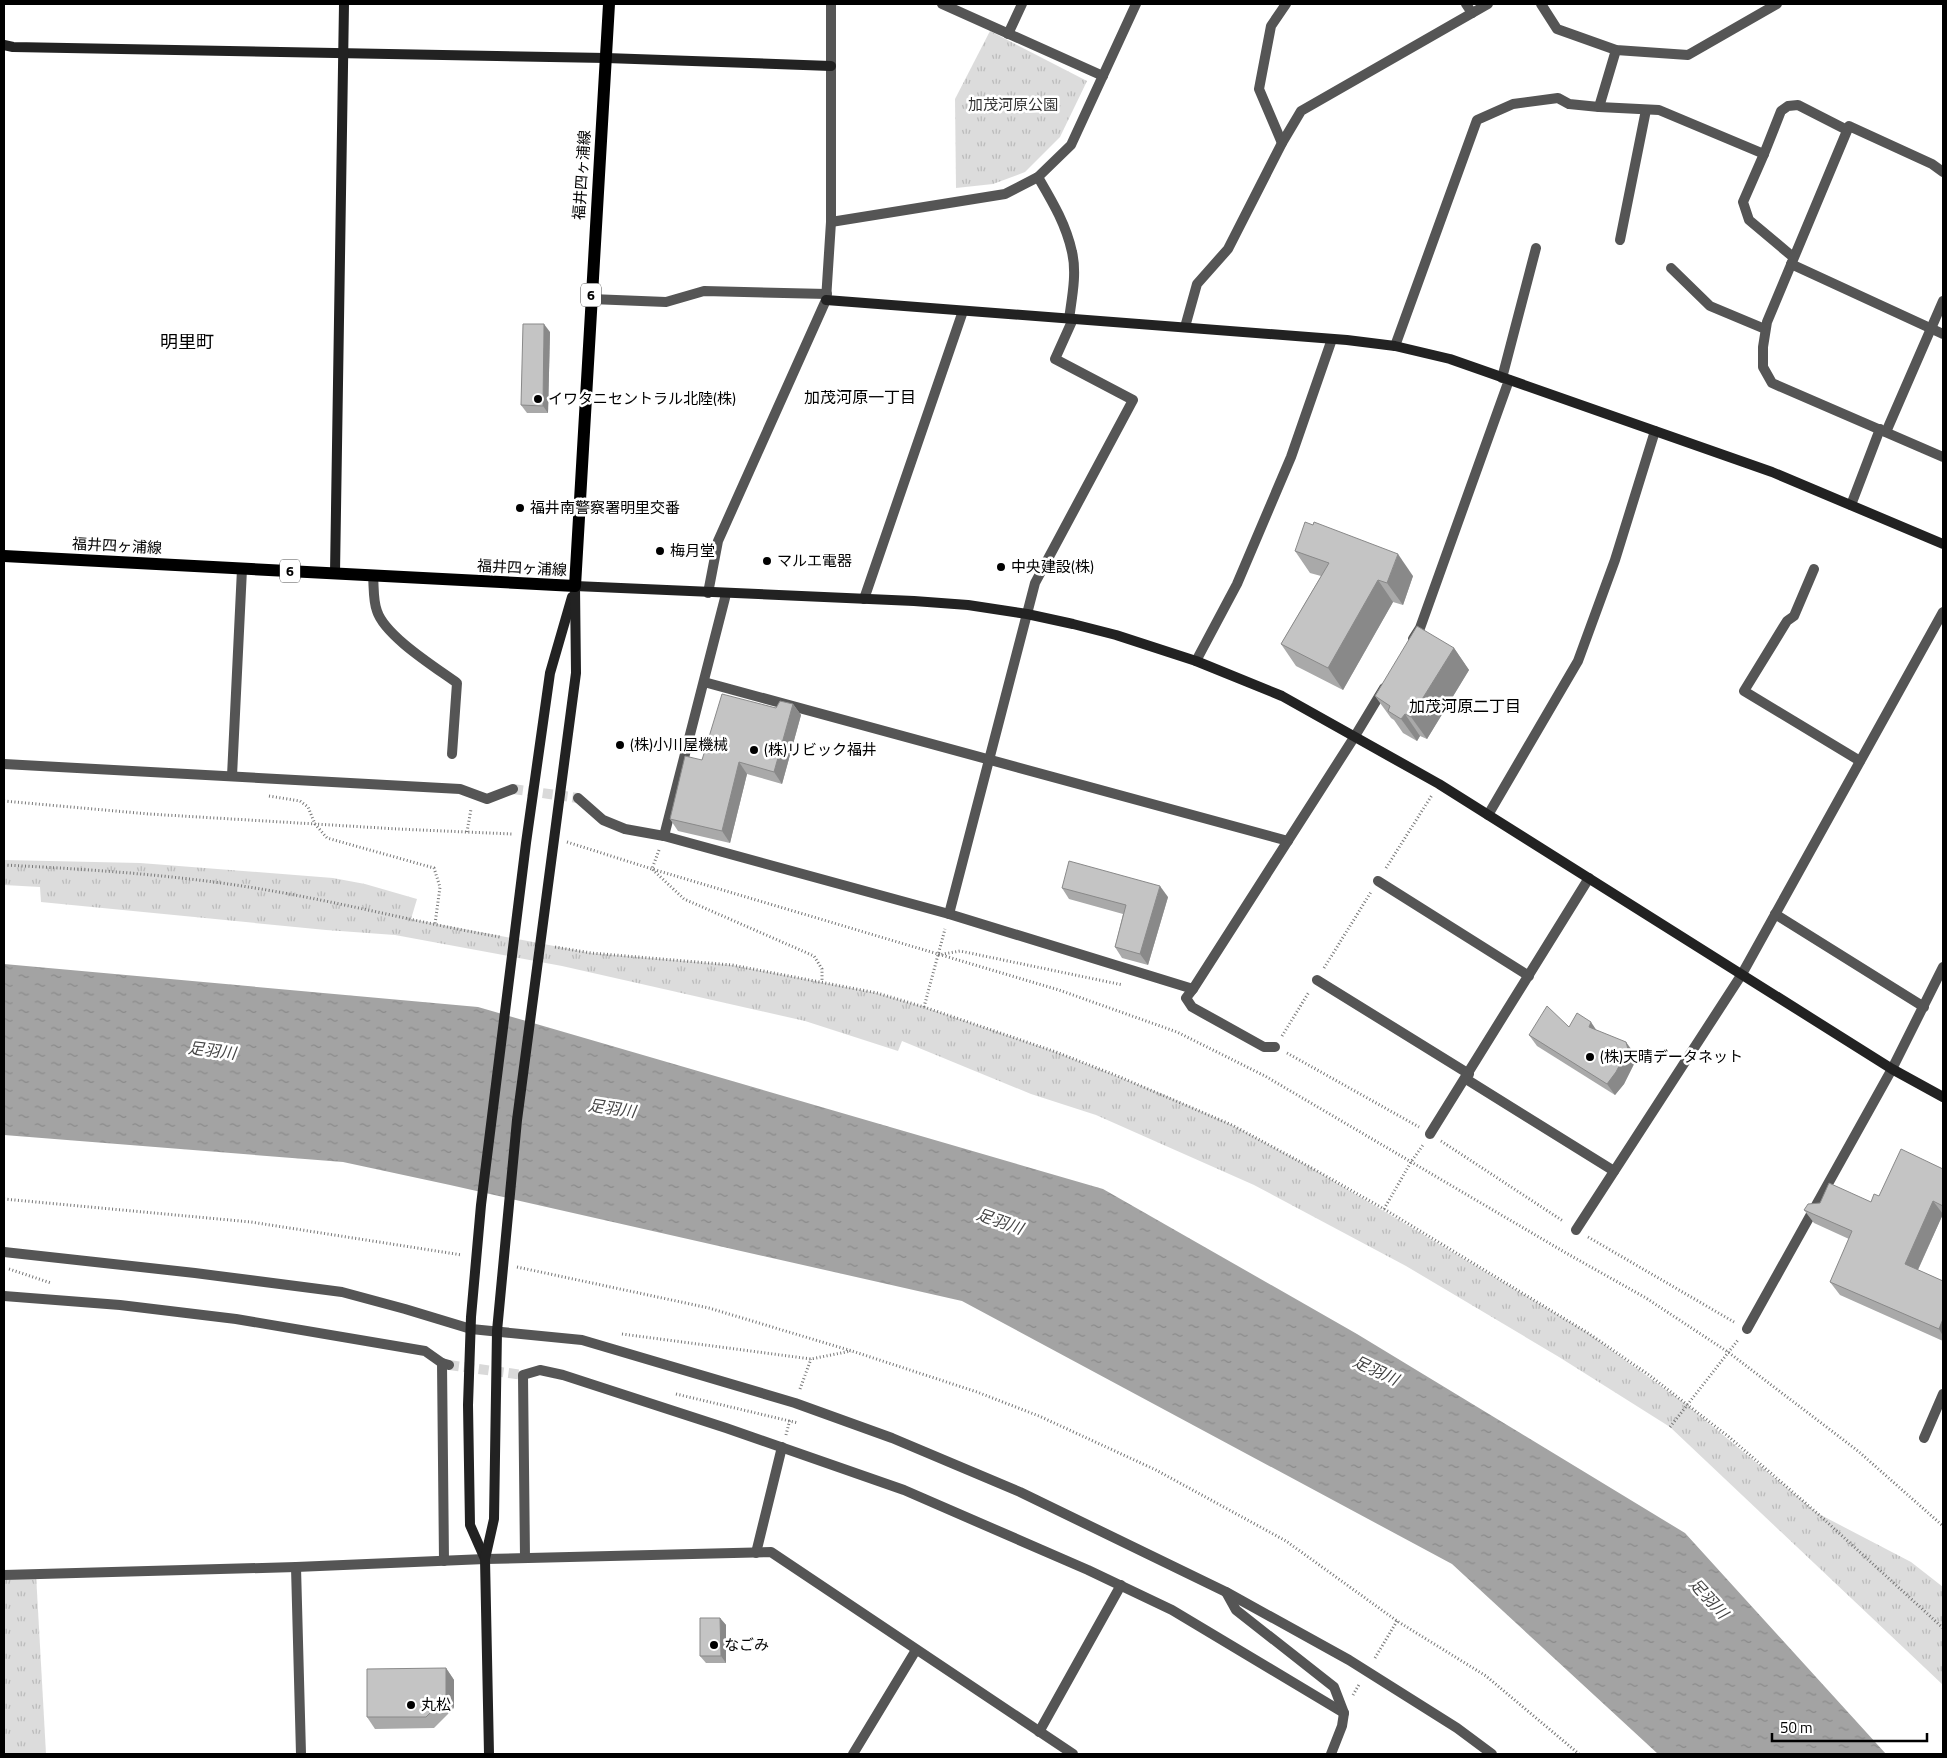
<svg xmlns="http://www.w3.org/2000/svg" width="1947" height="1758" font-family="'Titillium Web','Noto Sans JP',sans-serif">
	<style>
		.grass { fill: url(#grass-tufts) }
		.water { fill: url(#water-ripples) }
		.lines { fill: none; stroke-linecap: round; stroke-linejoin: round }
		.street-tunnel { stroke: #d9d9d9; stroke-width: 10; stroke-dasharray: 10 5; stroke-linecap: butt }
		.path { stroke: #777; stroke-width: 3; stroke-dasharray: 1 2.5; stroke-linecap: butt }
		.lane { stroke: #555; stroke-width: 10 }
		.street { stroke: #555; stroke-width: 10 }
		.secondary { stroke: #222; stroke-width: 10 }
		.primary { stroke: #000; stroke-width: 12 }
		.wall { fill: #a9a9a9 }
		.shaded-wall { fill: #898989 }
		.building { fill: #c4c4c4; stroke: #898989 }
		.poi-dot { fill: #000; stroke: #fff; stroke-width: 2 }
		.labels { text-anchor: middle; stroke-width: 5; stroke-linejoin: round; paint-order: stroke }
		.shield { fill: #fff; stroke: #4c4c4c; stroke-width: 1 }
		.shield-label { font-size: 14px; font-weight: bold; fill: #000 }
		.park-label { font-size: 15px; fill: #333; stroke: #fff }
		.street-label { font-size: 15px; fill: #000; stroke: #fff }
		.poi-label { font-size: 15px; fill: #000; stroke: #fff; text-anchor: start }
		.neighbourhood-label { font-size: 16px; fill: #000; stroke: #fff }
		.water-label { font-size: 16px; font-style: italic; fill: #444; stroke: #fff }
		.quarter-label { font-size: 18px; fill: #000; stroke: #fff }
	</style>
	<defs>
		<pattern id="grass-tufts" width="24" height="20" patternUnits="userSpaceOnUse" patternTransform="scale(1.25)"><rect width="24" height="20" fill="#dcdcdc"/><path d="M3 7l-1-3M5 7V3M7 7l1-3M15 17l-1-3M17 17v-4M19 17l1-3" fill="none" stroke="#bbb"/></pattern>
		<pattern id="water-ripples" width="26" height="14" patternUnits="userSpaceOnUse" patternTransform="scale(1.25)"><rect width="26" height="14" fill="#a3a3a3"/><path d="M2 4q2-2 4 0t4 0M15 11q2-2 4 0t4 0" fill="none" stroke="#8b8b8b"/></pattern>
	</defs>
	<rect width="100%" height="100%" fill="#fff"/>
	<g class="grass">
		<path d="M990,31l97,50 -27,56 -35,35 -32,12 -37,4 -1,-89z"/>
		<path d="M4,860l136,3 193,15 32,6 52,15 -6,20 180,34 141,12 145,28 47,14 132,45 106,42 70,31 78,42 278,166 99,72 130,108 94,49 32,25v98l-273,-258 -111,-70 -153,-91 -152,-81 -158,-70 -65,-21 -129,-53 -4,10 -93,-30 -243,-55 -167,-31 -69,-5 -285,-28 -1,-15 -36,-2z"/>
		<path d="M36,1574l10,180h-42v-179z"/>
	</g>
	<path class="water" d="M4,964l474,43 625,182 254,145 328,199 201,221h-228l-206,-190 -490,-263 -512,-116 -107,-23 -339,-27z"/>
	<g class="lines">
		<g class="street-tunnel">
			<path d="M513,789l65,9"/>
			<path d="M449,1365l74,10"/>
		</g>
		<g class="path">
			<path d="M269,796l31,5 8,6 7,17 12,14 107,30 6,19 -5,37"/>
			<path d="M4,801l145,13 249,15 114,5"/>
			<path d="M467,832l4,-23"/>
			<path d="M567,842l85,27 407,121 118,42 88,44 301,177 80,45 82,54 130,99 85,75"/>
			<path d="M659,850l-7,19 32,30 130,57 8,13v13"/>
			<path d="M4,865c80,4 159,9 238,21 87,13 172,36 258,51"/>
			<path d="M1386,868l46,-73"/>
			<path d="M555,947l36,6 141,12 145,28 47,14 132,45 64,25 112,48 78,42 74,42 204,124 61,42 80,62 88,76 126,115"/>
			<path d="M938,955l22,-4 163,34"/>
			<path d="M1324,968l47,-76"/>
			<path d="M924,1007l21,-78"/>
			<path d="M1282,1036l27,-44"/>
			<path d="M1287,1053l132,74"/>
			<path d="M1441,1141l122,80"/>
			<path d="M4,1199l247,23 211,33"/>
			<path d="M1384,1209l27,-47 12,-17"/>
			<path d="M1588,1237l146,85"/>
			<path d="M517,1267l192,41 143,43 125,41 62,24 117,54 130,71 111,80 89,55 93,78"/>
			<path d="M9,1269l42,14"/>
			<path d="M622,1334l189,25 40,-8"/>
			<path d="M800,1389l11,-30"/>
			<path d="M676,1394l122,29"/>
			<path d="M1670,1427l68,-87"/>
			<path d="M786,1435l4,-16"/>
			<path d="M1375,1658l22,-37"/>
			<path d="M1353,1695l7,-12"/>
		</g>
		<g class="lane">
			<path d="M1943,172l-11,-8 -83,-38 -82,196 -4,25v20l9,16 171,74"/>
			<path d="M1038,177c14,24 28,47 34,75 5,21 0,45 -3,67"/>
			<path d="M1620,240l26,-130"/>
			<path d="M1793,257l-44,-37 -6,-18 21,-48 17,-43 7,-5 10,-1 49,25"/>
			<path d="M1791,264l152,70"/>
			<path d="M1671,268l39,38 55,23"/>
			<path d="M1395,346l82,-226 36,-16 45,-6 11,6 30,3 60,3 105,44"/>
			<path d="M1502,378l34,-130"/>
			<path d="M1886,432l57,-131"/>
			<path d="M1851,505l29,-76"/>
			<path d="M1814,569l-20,47 -7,5 -43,70 116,70"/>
			<path d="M1196,661l41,-77 54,-127 41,-118"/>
			<path d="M1488,815l90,-154 37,-101 40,-129"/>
			<path d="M1378,881l151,95"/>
			<path d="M1775,914l149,93"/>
			<path d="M1317,980l152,94"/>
			<path d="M1193,989l-7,9 6,9 72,40h11"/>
			<path d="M1466,1079l148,92"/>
		</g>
		<g class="street">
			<path d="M942,4l161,72"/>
			<path d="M1466,4l6,9"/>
			<path d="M1541,4l16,25 59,21 72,5 89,-51"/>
			<path d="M1008,34l14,-30"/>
			<path d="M1599,107l17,-57"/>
			<path d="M1282,143l-23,-54 12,-63 15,-22"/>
			<path d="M831,222l174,-28 33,-17 33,-32 65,-141"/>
			<path d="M591,299l75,3 38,-11 123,3"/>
			<path d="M1185,327l12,-43 31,-35 54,-106 19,-32 187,-107"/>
			<path d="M373,576c1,11 0,25 4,35 8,25 58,56 80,72l-5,71"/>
			<path d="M708,593l10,-52 108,-241 5,-78v-218"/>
			<path d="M864,599l99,-288"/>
			<path d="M1413,639l7,-11 89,-248"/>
			<path d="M704,682l584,159"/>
			<path d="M4,764l456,25 27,10 26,-10"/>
			<path d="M232,776l10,-207"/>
			<path d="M578,798l25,22 22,9 39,7 285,78 244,75 162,-253 29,-48"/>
			<path d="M664,836l62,-242"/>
			<path d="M949,914l86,-331 98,-183 -78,-41 18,-40"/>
			<path d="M1430,1134l159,-256"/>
			<path d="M1576,1230l166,-256 201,-362"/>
			<path d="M4,1252l191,21 147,19 63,17 66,20 111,11 213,63 97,35 128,54 206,100 123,68 108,68 35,26"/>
			<path d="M4,1296l116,9 116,14 189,32 17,12 7,2"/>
			<path d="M1747,1329l145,-260 51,-102"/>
			<path d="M442,1363l2,198"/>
			<path d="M1924,1438l19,-44"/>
			<path d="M756,1553l26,-106"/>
			<path d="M525,1558l-2,-183 17,-5 23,5 163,53 178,62 184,80 84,40 172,103"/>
			<path d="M296,1567l5,187"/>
			<path d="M4,1575l292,-8 189,-8 286,-7 302,202"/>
			<path d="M1226,1592l10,18 98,77 10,26 -2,13 -11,28"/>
			<path d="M1039,1732l82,-147"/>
			<path d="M853,1754l63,-104"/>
		</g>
		<g class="secondary">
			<path d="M4,45l9,2 593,11 225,8"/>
			<path d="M826,300l521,40 48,6 55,13 322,113 171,72"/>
			<path d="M335,573l9,-569"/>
			<path d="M575,586l339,15 54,4 59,9 46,10 43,11 80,26 86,35 157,88 453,285 51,28"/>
			<path d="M485,1559l-15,-34 -2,-120 3,-88 10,-112 45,-362 24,-170 22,-76"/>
			<path d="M489,1754l-4,-195 9,-40 3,-188 20,-211 59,-447 -1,-87"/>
		</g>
		<path class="primary" d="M4,556l571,30 34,-582"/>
	</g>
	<g class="wall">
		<path d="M550,332l-2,81h-21l-6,-8z"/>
		<path d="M1295,551l118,25 -10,29 -10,-3 -50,88 -47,-24 -15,-22 40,-68 -11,-3z"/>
		<path d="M1454,648l15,22 -42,69 -7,-3 -3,5 -14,-8 -9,-13 -3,-2 -16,-22z"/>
		<path d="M793,704l8,11 -19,69 -35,-10 -17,69 -52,-12 -8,-12 32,-59 74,-52z"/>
		<path d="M1062,888l106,9 -20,68 -26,-7 -7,-11 8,-33 -54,-15z"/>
		<path d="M1569,1027l27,3 38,23 2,7 -12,24 -9,11 -78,-49 -8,-11z"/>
		<path d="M1943,1169v46v-1l-25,56 25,11v60l-103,-46 -10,-13 19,-43 -35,-16 -10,-13 67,-8 8,-6z"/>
		<path d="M720,1618l6,7v38h-20l-6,-7z"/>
		<path d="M446,1668l8,12v28l-20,20 -59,1 -8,-12z"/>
	</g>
	<g class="shaded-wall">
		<path d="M544,324l6,8 -2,81 -5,-7z"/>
		<path d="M1398,554l15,22 -10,29 -16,-22z"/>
		<path d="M1378,580l15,22 -50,88 -15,-22z"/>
		<path d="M1454,648l15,22 -42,69 -16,-22z"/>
		<path d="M793,704l8,11 -19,69 -8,-12z"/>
		<path d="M1405,714l15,22 -3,5 -16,-22z"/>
		<path d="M739,762l8,12 -17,69 -8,-12z"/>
		<path d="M1160,886l8,11 -20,68 -8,-11z"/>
		<path d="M1591,1022l8,12 -10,-7z"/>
		<path d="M1626,1042l8,11 2,7 -12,24 -9,11 -8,-11z"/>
		<path d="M1933,1201l10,13 -29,64 -9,-14z"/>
		<path d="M1943,1319v17l-4,-7z"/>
		<path d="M720,1618l6,7v38l-5,-7z"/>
		<path d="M446,1668l8,12v28l-8,-11z"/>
	</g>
	<g class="building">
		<path d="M523,324h21l-1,82 -22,-1z"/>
		<path d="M1305,522l8,3 1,-3 84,32 -11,29 -9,-3 -50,88 -47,-24 48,-81 -34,-12z"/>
		<path d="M1417,626l37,22 -43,69 -6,-3 -4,5 -13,-8 2,-5 -15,-10z"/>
		<path d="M722,694l54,14 4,-7 13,3 -19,68 -35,-10 -17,69 -52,-12 15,-63 17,4z"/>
		<path d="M1069,861l91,25 -20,68 -25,-7 11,-42 -64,-17z"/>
		<path d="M1547,1006l22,21 8,-14 14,9 -2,5 37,15 2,7 -12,23 -9,12 -78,-49z"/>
		<path d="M1901,1149l42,20v37l-10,-5 -28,63 38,17v38l-4,10 -109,-47 22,-51 -48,-21 4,-6 12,-1 9,-20 42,19 3,-8 5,2z"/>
		<path d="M700,1618h20l1,38h-21z"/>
		<path d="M446,1668v29l-20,20h-59v-48z"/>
	</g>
	<g class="poi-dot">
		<circle cx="538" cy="399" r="5"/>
		<circle cx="520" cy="508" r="5"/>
		<circle cx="660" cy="551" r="5"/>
		<circle cx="767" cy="561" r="5"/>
		<circle cx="1001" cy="567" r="5"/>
		<circle cx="620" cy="745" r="5"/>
		<circle cx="754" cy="750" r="5"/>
		<circle cx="1590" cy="1057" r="5"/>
		<circle cx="714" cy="1645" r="5"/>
		<circle cx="411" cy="1705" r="5"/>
	</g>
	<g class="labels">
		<g class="shield">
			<rect x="581" y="283.5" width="20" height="23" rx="4"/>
			<rect x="280" y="559.5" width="20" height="23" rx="4"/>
		</g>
		<g class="shield-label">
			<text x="591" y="300">6</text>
			<text x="290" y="576">6</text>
		</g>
		<g class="park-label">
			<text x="1013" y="110">加茂河原公園</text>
		</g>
		<g class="street-label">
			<text transform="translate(582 175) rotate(-86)" y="5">福井四ヶ浦線</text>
			<text transform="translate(117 546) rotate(3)" y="5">福井四ヶ浦線</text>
			<text transform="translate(522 568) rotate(3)" y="5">福井四ヶ浦線</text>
		</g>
		<g class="poi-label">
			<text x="548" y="404">イワタニセントラル北陸(株)</text>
			<text x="530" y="513">福井南警察署明里交番</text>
			<text x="670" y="556">梅月堂</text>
			<text x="777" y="566">マルエ電器</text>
			<text x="1011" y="572">中央建設(株)</text>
			<text x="630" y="750">(株)小川屋機械</text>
			<text x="764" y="755">(株)リビック福井</text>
			<text x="1600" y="1062">(株)天晴データネット</text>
			<text x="724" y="1650">なごみ</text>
			<text x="421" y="1710">丸松</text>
		</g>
		<g class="neighbourhood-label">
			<text x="860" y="403">加茂河原一丁目</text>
			<text x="1465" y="712">加茂河原二丁目</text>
		</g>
		<g class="water-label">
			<text transform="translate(212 1050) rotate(7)" y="6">足羽川</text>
			<text transform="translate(612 1108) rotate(8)" y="6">足羽川</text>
			<text transform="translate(1000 1221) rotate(19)" y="6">足羽川</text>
			<text transform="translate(1376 1370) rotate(25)" y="6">足羽川</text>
			<text transform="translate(1709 1598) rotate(47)" y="6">足羽川</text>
		</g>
		<g class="quarter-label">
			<text x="187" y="348">明里町</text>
		</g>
	</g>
	<rect width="1947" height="1758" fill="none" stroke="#000000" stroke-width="10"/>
	<path d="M1772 1733v8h155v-8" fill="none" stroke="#000000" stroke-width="2.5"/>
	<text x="1780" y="1733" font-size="15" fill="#000000" stroke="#ffffff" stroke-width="4" paint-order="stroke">50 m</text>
</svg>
